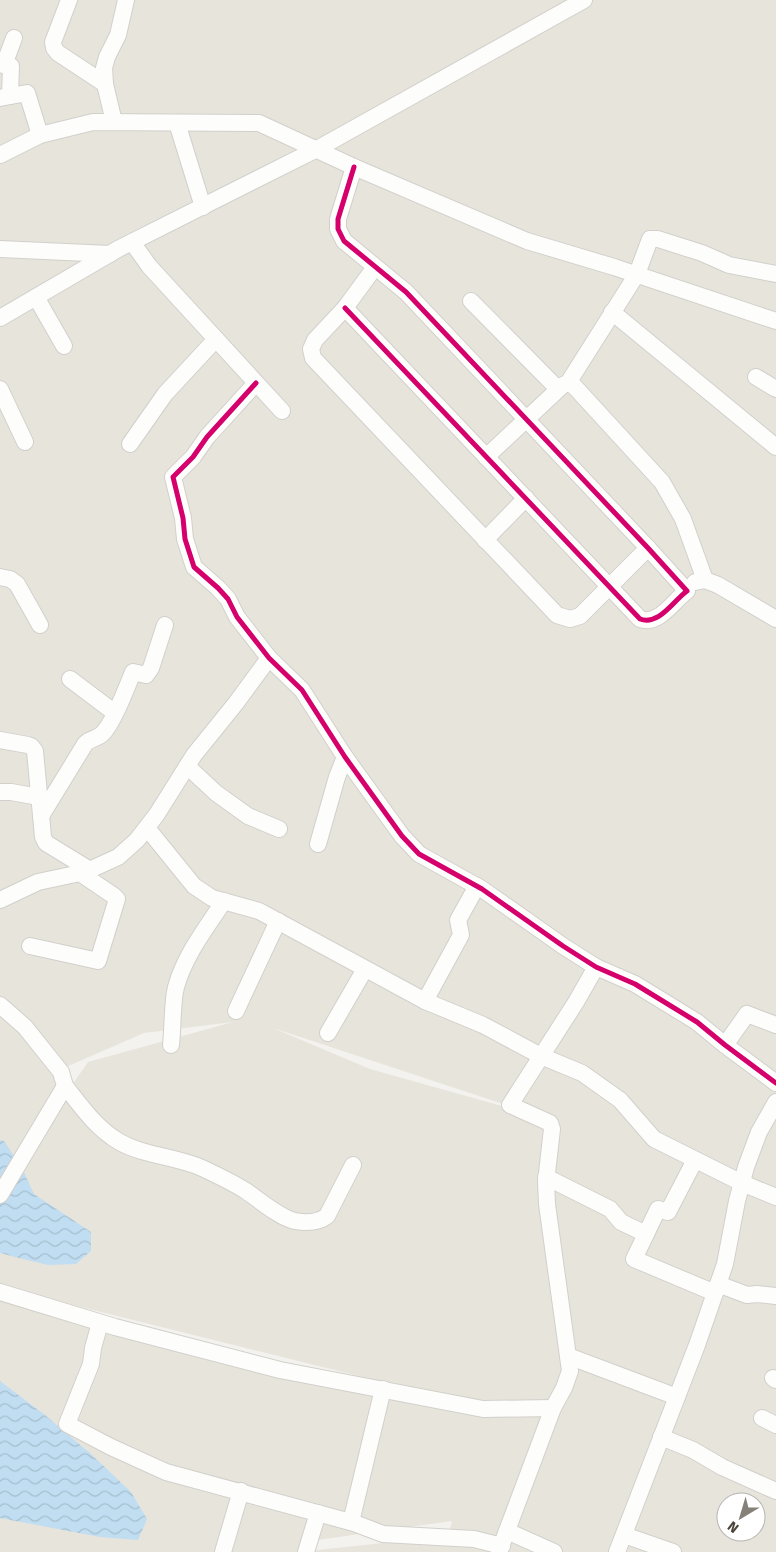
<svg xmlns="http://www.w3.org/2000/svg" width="776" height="1552" font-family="'Fira Sans',sans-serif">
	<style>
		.residential { fill: #e7e4dc; fill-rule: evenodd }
		.water { fill: url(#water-waves) }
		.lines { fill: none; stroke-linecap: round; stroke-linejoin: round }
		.minor-casing { stroke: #d2d0cb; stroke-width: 18 }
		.minor { stroke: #fdfdfc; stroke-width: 16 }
		.cycleway-casing { stroke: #fff; stroke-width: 8 }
		.cycleway { stroke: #d6006c; stroke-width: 5 }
	</style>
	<defs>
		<pattern id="water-waves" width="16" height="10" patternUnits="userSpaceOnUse" patternTransform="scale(1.25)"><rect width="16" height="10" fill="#c0ddf1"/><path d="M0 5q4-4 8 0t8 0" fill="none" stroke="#a6bfcf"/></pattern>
	</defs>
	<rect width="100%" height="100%" fill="#f4f2ee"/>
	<path class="residential" d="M0,0h776v1552h-776v-262l305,91 82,2 -387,-96zM233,1022l-145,40 -14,20 -15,-12 85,-37zM273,1028l251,83 -1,1 -153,-43zM726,1502h30v30h-30zM452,1521l-4,15 -149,16 4,-10z"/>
	<g class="water">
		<path d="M0,1140l4,1 18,27 12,26 57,38v19l-15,13 -28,1 -25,-6 -23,-6z"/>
		<path d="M0,1381l45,34 46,39 40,38 16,27 -9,21 -38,-3 -100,-19z"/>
	</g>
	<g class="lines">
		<g class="minor-casing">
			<g id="minor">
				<path d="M69,0l-16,42 1,6 4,5 47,31"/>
				<path d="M0,64l11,2 -1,30"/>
				<path d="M4,65l10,-27"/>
				<path d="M0,98l27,-5 13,42"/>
				<path d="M114,122l-9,-38 -1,-16 3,-11 11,-22 8,-35"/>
				<path d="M177,123l26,84"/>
				<path d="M0,155l40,-20 53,-13 166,1 95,44 173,74 87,26 162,54"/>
				<path d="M132,242l17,24 133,145"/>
				<path d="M0,249l110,5"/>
				<path d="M375,267l-30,41 -30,32 -4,9 2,9 244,257 13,4 10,-3 68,-68"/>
				<path d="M36,297l28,49"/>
				<path d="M471,301l87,88"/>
				<path d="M345,308l295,311c19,7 33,-18 47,-28l-39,-43 -242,-256 -62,-51 -6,-12v-10l16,-52"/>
				<path d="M612,312l164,135"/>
				<path d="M0,318l118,-69 199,-100 267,-149"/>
				<path d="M756,377l20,12"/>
				<path d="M256,383l-49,54 -14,20 -20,20 10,41 2,21 9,28 24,21 10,11 9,18 32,41 33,32 43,67 57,79 17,18 63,35 81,57 33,21 39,17 62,38 28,23 51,38"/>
				<path d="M568,383l6,3 88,96 21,37 22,61"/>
				<path d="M0,389l25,53"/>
				<path d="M130,444l35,-50 51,-55"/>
				<path d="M486,457l77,-72 5,-2 69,-109 13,-35h8l44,14 27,12 47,9"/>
				<path d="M485,540l41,-42"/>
				<path d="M0,577l10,2 7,5 23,41"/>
				<path d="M695,582l10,-2 13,5 58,34"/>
				<path d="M70,679l45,34"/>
				<path d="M0,740l28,5 3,1 4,5 8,86 3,6 44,27"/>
				<path d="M187,766l29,27 32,23 31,13"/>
				<path d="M0,792h11l28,5"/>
				<path d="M41,816l44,-72c5,-6 12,-5 17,-10 11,-10 25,-47 31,-62l13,3 5,-7 14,-43"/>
				<path d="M147,828l47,58 18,12 47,13 166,90 58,24 58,31 41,17 38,27 34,39 88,44 34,14"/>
				<path d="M318,844l19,-67 8,-20"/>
				<path d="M0,900l38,-18 47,-10 33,-15 19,-17 20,-26 37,-59 42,-52 33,-45"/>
				<path d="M30,946l68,15 19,-62 -3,-3 -34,-23"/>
				<path d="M425,1001l36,-66 -3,-15 19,-34"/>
				<path d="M0,1005l25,22 36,45 4,14 -65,109"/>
				<path d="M236,1011l42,-90"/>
				<path d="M328,1033l37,-64"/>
				<path d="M171,1045c2,-17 1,-43 5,-58 9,-32 30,-59 48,-86"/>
				<path d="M725,1045l22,-31 29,11"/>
				<path d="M65,1086c16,20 31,42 53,55 25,15 57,15 84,27 15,7 30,14 44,23 12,8 34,27 49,30 11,2 23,2 32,-5l26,-51"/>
				<path d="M695,1160l-27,52 -10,-3 -24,50 81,34"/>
				<path d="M546,1177l64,32 11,13 25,12"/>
				<path d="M718,1284l29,11 10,-1 19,2"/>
				<path d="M0,1292l115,35 165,43 203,39 70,-1"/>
				<path d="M100,1323l-7,25 -2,16 -24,60 44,23 55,25 188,51 29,11 91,5 28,7"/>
				<path d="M568,1356l109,41"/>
				<path d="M773,1378l3,2"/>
				<path d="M762,1418l14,7"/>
				<path d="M661,1437l32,13 29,17 54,24"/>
				<path d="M351,1522l32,-133"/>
				<path d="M507,1531l47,21"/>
				<path d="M624,1535l49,17"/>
				<path d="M223,1552l18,-61"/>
				<path d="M306,1552l12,-39"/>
				<path d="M499,1552l54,-144 11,-20 6,-17 -23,-167 -1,-22 6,-53 -2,-6 -40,-18 66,-103 20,-35"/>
				<path d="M617,1552l80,-207 28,-81 12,-63 9,-34 13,-35 17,-30"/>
			</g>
		</g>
		<use href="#minor" class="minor"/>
		<g class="cycleway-casing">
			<g id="cycleway">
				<path d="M345,308l295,311c19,7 33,-18 47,-28l-39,-43 -242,-256 -62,-51 -6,-12v-10l16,-52"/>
				<path d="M256,383l-49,54 -14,20 -20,20 10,41 2,21 9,28 24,21 10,11 9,18 32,41 33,32 43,67 57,79 17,18 63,35 81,57 33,21 39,17 62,38 28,23 51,38"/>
			</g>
		</g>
		<use href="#cycleway" class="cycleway"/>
	</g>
	<g transform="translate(741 1517) rotate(218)"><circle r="24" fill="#ffffff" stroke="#b7b4b0"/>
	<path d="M0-4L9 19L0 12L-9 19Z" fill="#868178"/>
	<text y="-8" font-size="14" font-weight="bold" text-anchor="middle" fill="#4b4439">N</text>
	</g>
</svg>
